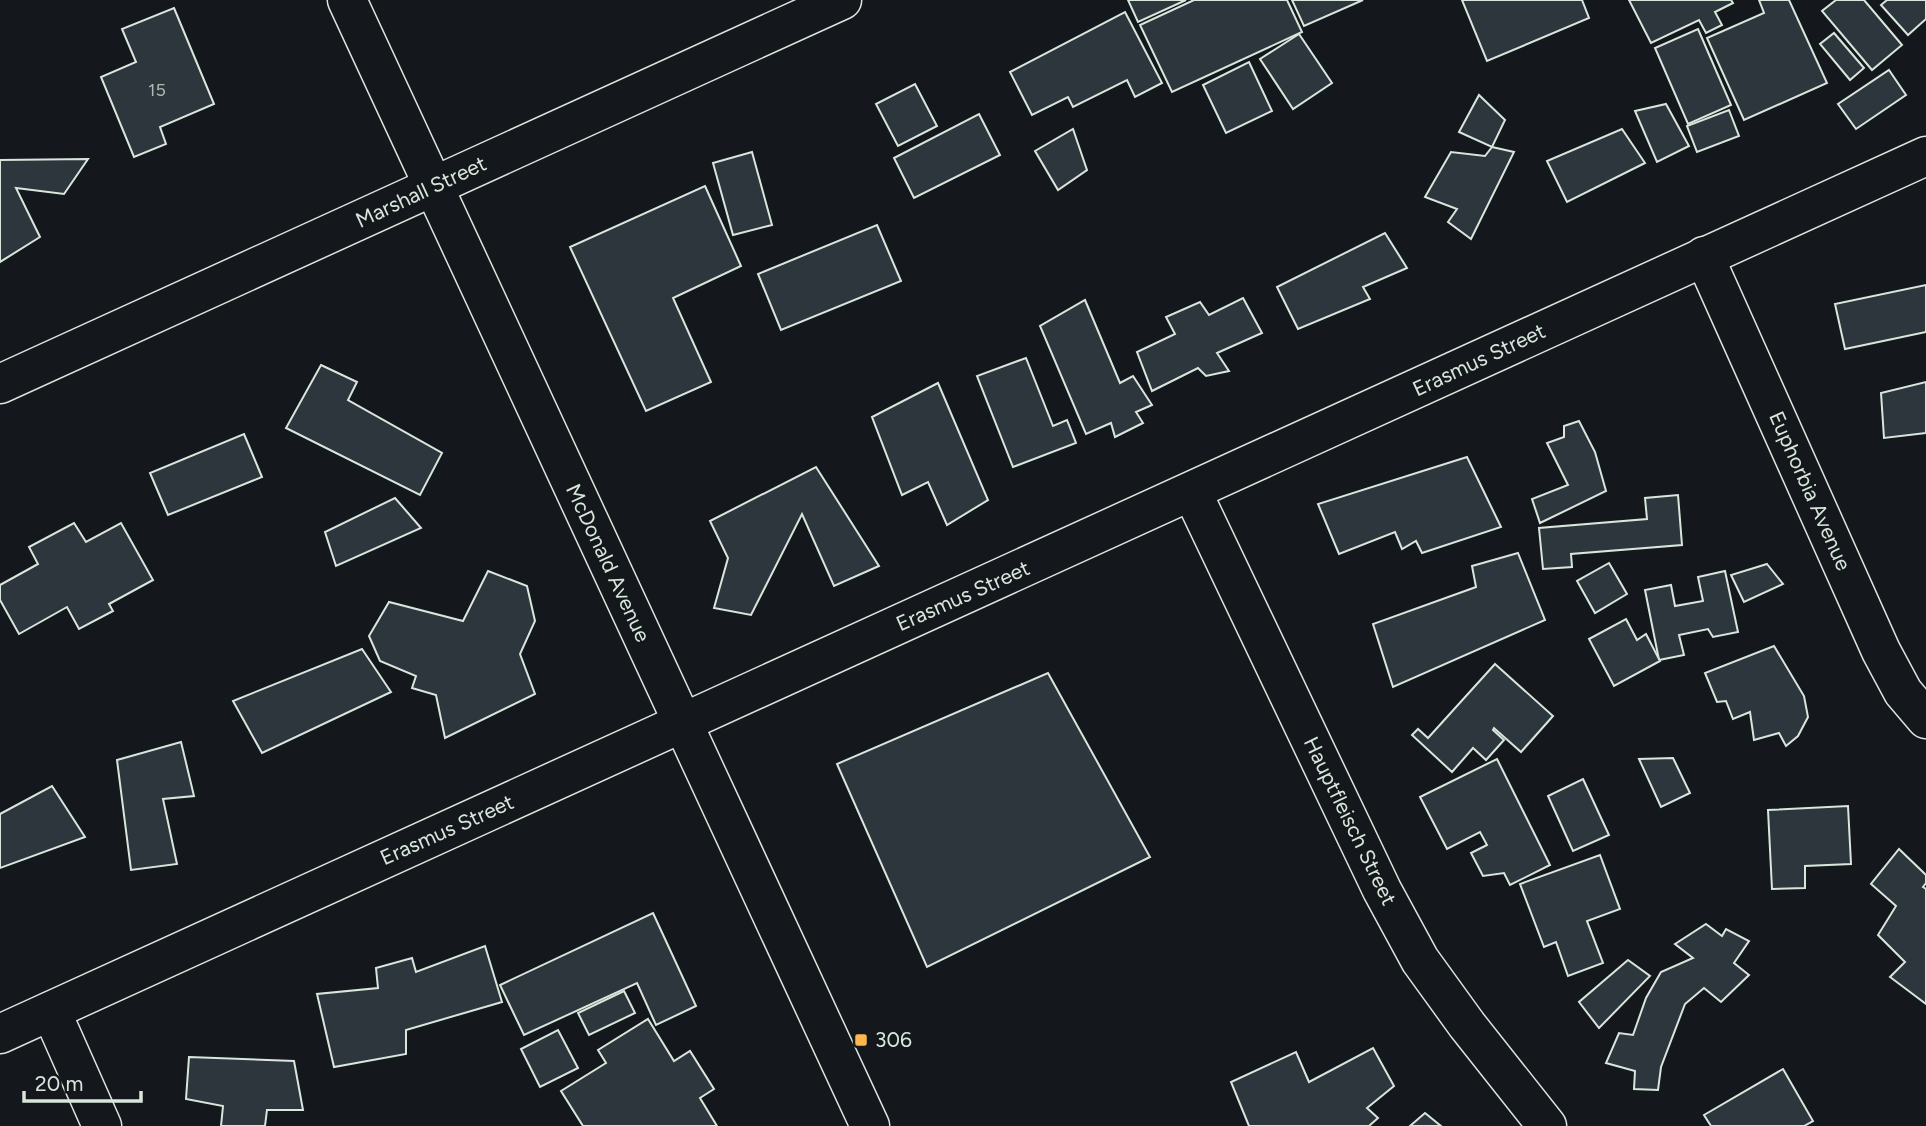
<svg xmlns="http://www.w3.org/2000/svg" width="1926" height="1126" font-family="Figtree,sans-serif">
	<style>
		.building { fill: #2c363c; stroke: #d8e6dc; stroke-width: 2 }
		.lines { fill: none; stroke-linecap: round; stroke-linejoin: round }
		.minor-casing { stroke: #d8e6dc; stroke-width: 41 }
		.minor { stroke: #14181c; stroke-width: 38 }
		.poi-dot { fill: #ffb74d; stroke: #14181c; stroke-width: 2.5 }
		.labels { text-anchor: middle; stroke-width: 5; stroke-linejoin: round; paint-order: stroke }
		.number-label { font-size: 18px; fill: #adbab4 }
		.street-label { font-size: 21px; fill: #d8e6dc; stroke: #14181c }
		.poi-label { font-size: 21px; fill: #d8e6dc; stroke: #14181c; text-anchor: start }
	</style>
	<rect width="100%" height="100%" fill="#14181c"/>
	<g class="building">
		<path d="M1128,0h58l-48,22z"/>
		<path d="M1194,0h93l15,32 -130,60 -32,-67z"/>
		<path d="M1292,0h71l-59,26z"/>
		<path d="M1462,0h120l7,18 -102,43z"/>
		<path d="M1629,0h102l2,3 -18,9 7,13 -16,8 -7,-13 -48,23z"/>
		<path d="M1759,0h30l38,83 -83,37 -37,-82 57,-25z"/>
		<path d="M1836,0h28l38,45 -30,25 -50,-59z"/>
		<path d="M1887,0h39v19l-18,16 -27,-30z"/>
		<path d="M174,8l40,96 -54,23 6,17 -32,13 -33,-80 35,-15 -14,-33z"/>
		<path d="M1125,12l37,71 -27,14 -8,-17 -54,27 -5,-10 -36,18 -22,-43z"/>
		<path d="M1698,29l33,76 -43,19 -33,-76z"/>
		<path d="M1834,33l30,35 -14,12 -30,-36z"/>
		<path d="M1299,34l33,49 -39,26 -33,-50z"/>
		<path d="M1249,62l23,49 -46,22 -23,-48z"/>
		<path d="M1889,70l17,25 -50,34 -18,-25z"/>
		<path d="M915,84l22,42 -39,20 -22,-42z"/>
		<path d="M1479,95l26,25 -13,27 -33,-15z"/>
		<path d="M1666,104l23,42 -32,16 -22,-51z"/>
		<path d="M1729,110l10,26 -42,16 -10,-26z"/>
		<path d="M979,114l21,41 -86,43 -20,-40z"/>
		<path d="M1073,129l14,41 -29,20 -23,-39z"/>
		<path d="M1622,129l23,34 -78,39 -20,-41z"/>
		<path d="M1492,147l22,5 -43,87 -23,-17 9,-13 -32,-12 26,-45 34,4z"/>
		<path d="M752,152l20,73 -39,10 -20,-72z"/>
		<path d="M88,159l-24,35 -48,-6 24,49 -40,25v-102z"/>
		<path d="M705,186l36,80 -68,32 38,84 -65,29 -76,-164z"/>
		<path d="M877,225l24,56 -120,49 -23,-56z"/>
		<path d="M1385,233l22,35 -44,19 7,12 -72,30 -21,-42z"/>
		<path d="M1926,285v47l-81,17 -10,-45z"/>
		<path d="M1243,298l19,35 -45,20 12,18 -23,5 -8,-8 -46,23 -15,-39 38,-18 -9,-17 34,-15 9,13z"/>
		<path d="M1085,300l35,83 13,-7 19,29 -16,7 7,11 -28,14 -4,-14 -25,11 -46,-108z"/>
		<path d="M1026,358l27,68 14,-6 9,23 -63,24 -36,-91z"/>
		<path d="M321,365l36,17 -9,18 94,53 -22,42 -134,-67z"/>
		<path d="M1926,382v51l-42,5 -3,-45z"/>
		<path d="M938,383l50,117 -41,25 -19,-43 -26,13 -30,-78z"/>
		<path d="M1579,421l16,31 11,39 -66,32 -8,-24 36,-14 -21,-42 17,-6v-11z"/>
		<path d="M244,434l18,43 -94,38 -18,-42z"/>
		<path d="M1467,457l34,70 -79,26 -6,-12 -14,8 -7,-17 -56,22 -21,-50z"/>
		<path d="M816,467l63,99 -45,20 -32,-72 -51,101 -37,-7 14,-50 -18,-37z"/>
		<path d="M1678,495l4,50 -111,9 1,13 -29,2 -4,-41 108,-9 -2,-21z"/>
		<path d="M395,498l26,30 -85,38 -11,-34z"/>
		<path d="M74,523l12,19 35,-19 32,57 -44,24 4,7 -34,18 -12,-22 -48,27 -19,-34v-15l38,-21 -9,-17z"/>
		<path d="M1518,553l27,67 -152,67 -20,-63 103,-37 -4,-21z"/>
		<path d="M1609,563l18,31 -32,19 -18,-32z"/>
		<path d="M1767,564l16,20 -39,18 -13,-27z"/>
		<path d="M488,571l39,15 8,35 -15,33 15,40 -90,44 -9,-43 -24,-7 4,-12 -36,-15 -11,-25 20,-34 74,19z"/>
		<path d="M1725,571l13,61 -25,5 -5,-8 -29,6 5,20 -25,5 -14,-70 26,-5 4,21 28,-5 -5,-24z"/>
		<path d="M1626,619l11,21 9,-6 14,27 -46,25 -25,-47z"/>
		<path d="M1774,646l30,50 4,21 -10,19 -12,10 -7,-13 -25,7 -4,-28 -17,7 -7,-18 -9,1 -12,-29z"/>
		<path d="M362,649l29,43 -129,61 -29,-52z"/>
		<path d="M1495,664l58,52 -32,36 -27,-24 -1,2 11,10 -18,20 -13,-12 -21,24 -40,-37 6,-6 10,9z"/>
		<path d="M1048,673l102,184 -223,110 -90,-203z"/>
		<path d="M181,742l13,54 -31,3 14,65 -46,6 -14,-110z"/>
		<path d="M1673,758l17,35 -29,14 -22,-48z"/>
		<path d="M1497,759l53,106 -40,20 -6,-12 -21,3 -12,-23 16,-8 -7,-13 -33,17 -27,-52z"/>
		<path d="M1583,779l26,56 -36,16 -25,-55z"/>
		<path d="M52,786l33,51 -85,31v-54z"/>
		<path d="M1848,806l3,58 -46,2v22l-33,1 -4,-79z"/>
		<path d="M1899,849l27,26v8l-3,4 3,2v115l-36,-27 15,-15 -27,-27 18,-29 -25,-22z"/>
		<path d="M1600,855l20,54 -33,12 16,42 -35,13 -12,-34 -12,5 -24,-63z"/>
		<path d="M653,913l43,93 -40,19 -19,-42 -113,52 -24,-50z"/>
		<path d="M1706,924l16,12 4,-7 23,12 -15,22 15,12 -28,27 -17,-14 -19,16 -24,63 -3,23 -24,-1 1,-18 -29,-8 13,-30 14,2 13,-37 15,-26 32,-14 -18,-14z"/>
		<path d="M485,946l17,56 -96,28v24l-72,13 -17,-73 61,-6 -2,-20 36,-10 4,14z"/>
		<path d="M1628,960l22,16 -51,52 -20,-26z"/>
		<path d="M624,991l11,22 -46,22 -11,-22z"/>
		<path d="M648,1019l26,42 16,-10 24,38 -14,9 17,28h-134l-22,-35 45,-28 -8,-13z"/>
		<path d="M558,1030l20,38 -38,19 -19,-38z"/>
		<path d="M1373,1048l21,38 -27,22 11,10 -9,8h-120l-18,-44 65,-30 13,30z"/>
		<path d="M189,1057l105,4 9,49h-36l-2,16h-44l2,-20 -37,-7z"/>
		<path d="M1783,1069l30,52 -9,5h-93l-7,-11z"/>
		<path d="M1425,1113l16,13h-31z"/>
	</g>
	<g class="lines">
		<g class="minor-casing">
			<g id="minor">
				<path d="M347,0l523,1126"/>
				<path d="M1704,256l177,395 22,41 23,27"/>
				<path d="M0,384l842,-384"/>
				<path d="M1192,492l190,398 38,70 47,65 80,101"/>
				<path d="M51,1011l51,115"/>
				<path d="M0,1034l1926,-878"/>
			</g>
		</g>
		<use href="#minor" class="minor"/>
	</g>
	<rect class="poi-dot" x="854" y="1033" width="14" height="14" rx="3.5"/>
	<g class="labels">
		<g class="number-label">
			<text x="157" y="96">15</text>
		</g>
		<g class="street-label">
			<text transform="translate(421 192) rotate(-25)" y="7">Marshall Street</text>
			<text transform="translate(1479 360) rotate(-25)" y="7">Erasmus Street</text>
			<text transform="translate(1810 491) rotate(66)" y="7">Euphorbia Avenue</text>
			<text transform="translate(608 563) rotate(65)" y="7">McDonald Avenue</text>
			<text transform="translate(963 596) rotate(-24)" y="7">Erasmus Street</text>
			<text transform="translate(1350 821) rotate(64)" y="7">Hauptfleisch Street</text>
			<text transform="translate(447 830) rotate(-24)" y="7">Erasmus Street</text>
		</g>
		<g class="poi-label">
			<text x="875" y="1047">306</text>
		</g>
	</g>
	<path d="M24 1091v10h117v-10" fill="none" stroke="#d8e6dc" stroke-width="3.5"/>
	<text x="35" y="1091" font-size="21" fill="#d8e6dc" stroke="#14181c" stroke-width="5" paint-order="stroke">20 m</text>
</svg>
